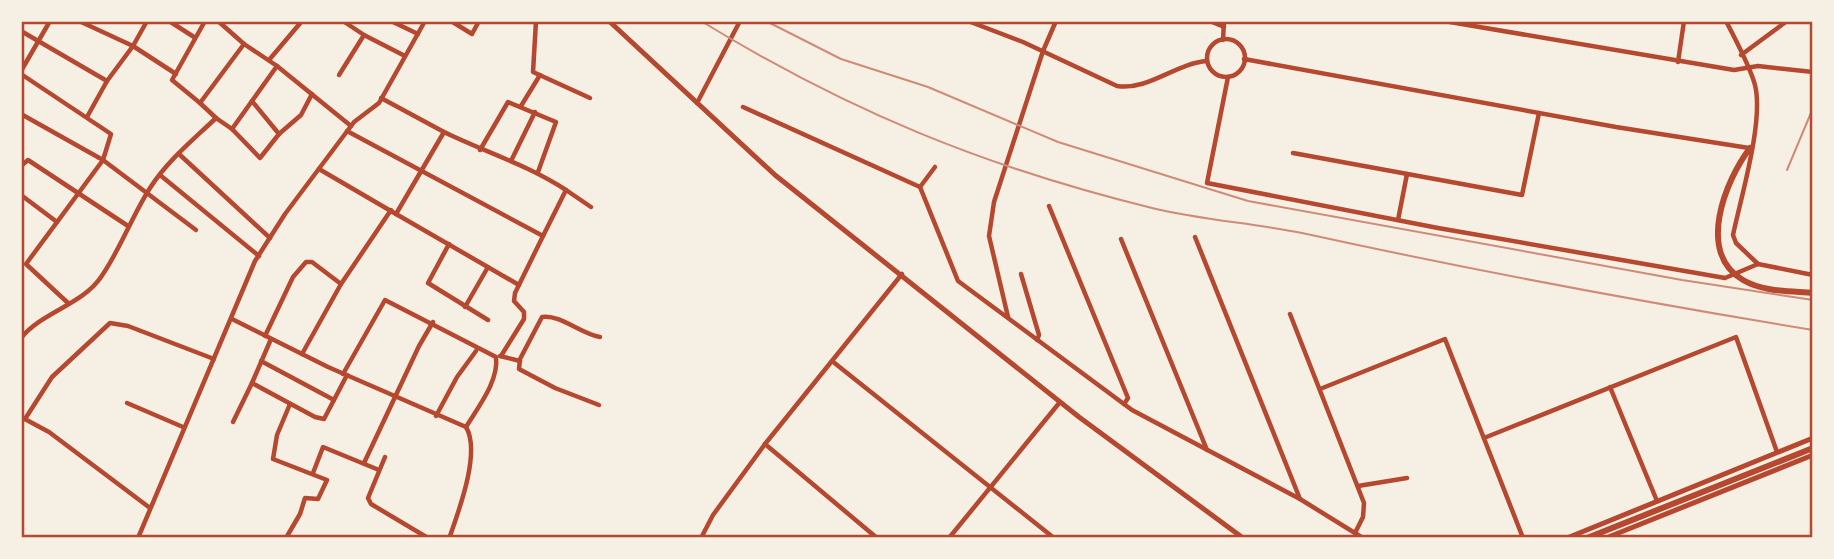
<svg xmlns="http://www.w3.org/2000/svg" width="1834" height="559" font-family="'Zilla Slab',serif">
	<style>
		.lines { fill: none; stroke-linecap: round; stroke-linejoin: round }
		.minor { stroke: #b5482f; stroke-width: 4.5 }
		.tertiary { stroke: #b5482f; stroke-width: 5 }
		.secondary { stroke: #b5482f; stroke-width: 6 }
		.rail { stroke: #cf8b77; stroke-width: 2 }
		.neatline { fill: none; stroke: #b5482f; stroke-width: 2.5 }
	</style>
	<rect width="100%" height="100%" fill="#f6efe4"/>
	<g class="lines">
		<g class="minor">
			<path d="M79,21l54,25 -26,35 -20,36"/>
			<path d="M147,21l-14,25 43,28"/>
			<path d="M169,21l25,16"/>
			<path d="M218,21l26,23"/>
			<path d="M343,21l21,14"/>
			<path d="M391,21l27,13"/>
			<path d="M451,21l21,13 7,-13"/>
			<path d="M536,21l-3,51 57,26"/>
			<path d="M968,21l55,21 94,44c31,5 59,-23 90,-25"/>
			<path d="M1210,21l14,6"/>
			<path d="M1444,21l290,49 24,-4 55,6"/>
			<path d="M1726,21c10,20 23,43 29,64 9,36 -14,112 -22,150l3,8 22,21"/>
			<path d="M21,31l86,50"/>
			<circle cx="1226" cy="58" r="19"/>
			<path d="M1223,40l1,-19"/>
			<path d="M1741,55l46,-34"/>
			<path d="M1244,59l372,68 133,21"/>
			<path d="M269,60l33,-39"/>
			<path d="M1678,62l6,-41"/>
			<path d="M21,71l29,-50"/>
			<path d="M21,74l90,60 -8,26 93,70"/>
			<path d="M339,75l25,-40 41,21"/>
			<path d="M1228,77l-21,106 231,45 287,50 33,-14 55,11"/>
			<path d="M200,103l-28,-23 33,-59"/>
			<path d="M697,103l43,-82"/>
			<path d="M521,106l19,-31"/>
			<path d="M743,107l177,80 38,94 174,129 168,89 63,39"/>
			<path d="M21,114l82,46 -77,104 42,39"/>
			<path d="M216,118l-16,-15 44,-59 33,22"/>
			<path d="M232,129l28,29 19,-24 -27,-33"/>
			<path d="M347,131l196,105 23,-46 25,17"/>
			<path d="M444,132c41,20 84,33 122,58"/>
			<path d="M279,134l22,-19 11,-21"/>
			<path d="M480,150l28,-48 48,20 -18,50"/>
			<path d="M1293,153l229,42 17,-82"/>
			<path d="M179,154l91,84"/>
			<path d="M511,161l24,-49"/>
			<path d="M21,166l7,-6 100,66"/>
			<path d="M319,169l77,45 48,-82 -63,-34"/>
			<path d="M160,175l99,81"/>
			<path d="M920,187l15,-20"/>
			<path d="M21,195l36,27"/>
			<path d="M1049,206l79,192 -4,6"/>
			<path d="M396,214l123,71"/>
			<path d="M1398,220l9,-46"/>
			<path d="M1195,237l105,262"/>
			<path d="M1121,239l86,211"/>
			<path d="M449,244l-21,39 60,37"/>
			<path d="M1021,274l18,61 -2,5"/>
			<path d="M465,307l23,-40"/>
			<path d="M1290,314l74,189 -1,14 -8,16"/>
			<path d="M1008,317l-19,-81 5,-34 49,-151 13,-30"/>
			<path d="M232,319l96,48 138,60c15,25 -7,83 -16,109"/>
			<path d="M265,336l28,-59 13,-15h6l29,22"/>
			<path d="M21,338c21,-26 61,-33 80,-61 19,-27 31,-61 49,-89 17,-27 43,-48 66,-70l16,11 45,-63 74,60"/>
			<path d="M271,339l-19,44 63,34 9,2 23,-44"/>
			<path d="M302,354l39,-70 50,-74"/>
			<path d="M500,356l20,5"/>
			<path d="M501,356l23,-37v-7l-10,-11 1,-8 28,-57"/>
			<path d="M261,361l73,39"/>
			<path d="M832,361l222,177"/>
			<path d="M343,374l42,-74 111,57c3,24 -18,50 -30,70"/>
			<path d="M1610,387l47,114"/>
			<path d="M1320,389l125,-50 78,199"/>
			<path d="M127,403l56,24"/>
			<path d="M599,405l-44,-17 -36,-19 1,-10 22,-42c18,-3 39,17 58,20"/>
			<path d="M436,416l21,-39 19,-26"/>
			<path d="M21,417l28,15 101,76"/>
			<path d="M25,419l27,-42 58,-54 18,3 86,33"/>
			<path d="M233,422l19,-39"/>
			<path d="M1484,438l252,-101 41,115"/>
			<path d="M765,444l112,94"/>
			<path d="M385,457l-17,41 3,6 57,34"/>
			<path d="M364,463l55,-117 14,-24"/>
			<path d="M313,473l10,-26 56,23"/>
			<path d="M1358,486l49,-8"/>
			<path d="M138,538l117,-277 30,-47 69,-92 25,-19 46,-82"/>
			<path d="M286,538l14,-24 5,-16 13,1 9,-19 -54,-21 4,-24 13,-31"/>
			<path d="M701,538l12,-23 52,-71 137,-170"/>
			<path d="M949,538l111,-136"/>
		</g>
		<g class="tertiary">
			<path d="M609,21l166,154 304,242 164,121"/>
			<path d="M1567,538l246,-100"/>
			<path d="M1606,538l207,-83"/>
		</g>
		<g class="secondary">
			<path d="M1750,148c-25,33 -54,105 -7,132 20,12 48,11 70,13"/>
			<path d="M1587,538l226,-90"/>
		</g>
		<g class="rail">
			<path d="M701,21c147,90 284,146 451,187 49,12 100,15 150,25 169,37 340,69 511,97"/>
			<path d="M766,21l75,38 87,28 130,55 190,59 434,79 131,20"/>
			<path d="M1787,170l26,-62"/>
		</g>
	</g>
	<rect width="1834" height="559" fill="none" stroke="#f6efe4" stroke-width="46"/>
	<rect x="23" y="23" width="1788" height="513" class="neatline"/>
</svg>
